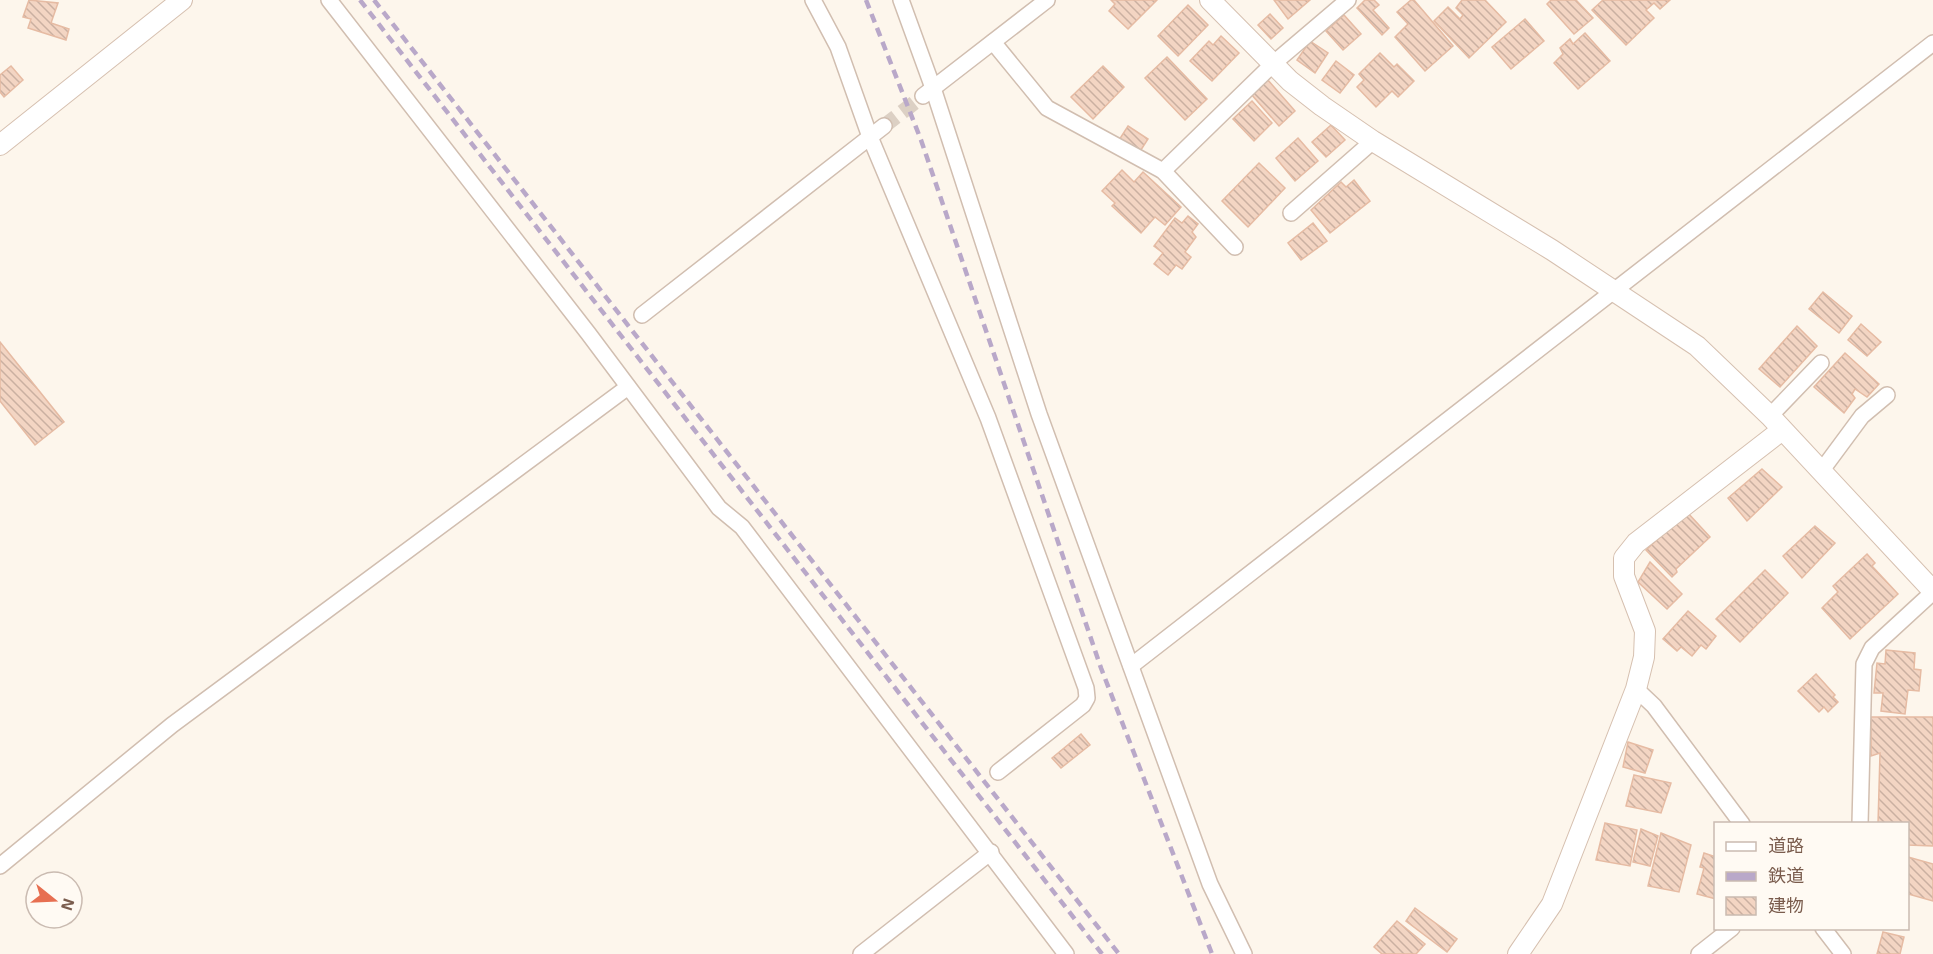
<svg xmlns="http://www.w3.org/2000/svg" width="1933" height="954" font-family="'Exo 2','Noto Sans JP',sans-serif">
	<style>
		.building { fill: url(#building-back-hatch); stroke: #e6bba3; stroke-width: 1.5 }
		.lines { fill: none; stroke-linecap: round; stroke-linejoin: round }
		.street-tunnel { stroke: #dcd0c4; stroke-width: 15; stroke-dasharray: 15 8; stroke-linecap: butt }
		.street-casing { stroke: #d1beb0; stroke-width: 18 }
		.secondary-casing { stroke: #d6c0b0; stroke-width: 22 }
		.street { stroke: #fff; stroke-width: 15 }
		.secondary { stroke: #fff; stroke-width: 20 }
		.rail { stroke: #b9a8c9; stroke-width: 4.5; stroke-dasharray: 9 6; stroke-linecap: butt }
	</style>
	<defs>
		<pattern id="building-back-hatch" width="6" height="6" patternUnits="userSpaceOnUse" patternTransform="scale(1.5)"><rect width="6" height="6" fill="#f3d5c3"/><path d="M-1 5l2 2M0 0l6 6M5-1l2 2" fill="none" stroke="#cab0a1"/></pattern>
	</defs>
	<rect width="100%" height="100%" fill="#fdf6ec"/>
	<g class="building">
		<path d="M29,0l29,3 -7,20 18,6 -3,11 -38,-12 3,-9 -8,-2z"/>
		<path d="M1111,0h46l-29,29 -19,-18 6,-7z"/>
		<path d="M1274,0h36l-22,19z"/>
		<path d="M1365,0h9l5,5 -6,5 16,18 -7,7 -25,-27z"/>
		<path d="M1411,0h3l39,46 -28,25 -30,-34 13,-13 -11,-12z"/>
		<path d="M1462,0h23l21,22 -37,36 -35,-37 14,-14 12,12 3,-4 -7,-7z"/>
		<path d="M1551,0h25l17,18 -19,16 -27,-30z"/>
		<path d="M1603,0h67l-10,9 -6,-6 -8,7 8,8 -28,27 -34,-35z"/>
		<path d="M1188,5l20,20 -30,31 -20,-20z"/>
		<path d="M1270,14l13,14 -12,11 -13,-14z"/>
		<path d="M1344,15l17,19 -18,16 -17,-19z"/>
		<path d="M1525,19l19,22 -33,28 -19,-22z"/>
		<path d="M1585,33l25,28 -32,28 -24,-26 9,-9 -3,-6 10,-9 3,5z"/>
		<path d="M1221,36l18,17 -27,28 -22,-20 19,-20 4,4z"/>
		<path d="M1310,41l18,12 -13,20 -18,-13z"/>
		<path d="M1380,53l14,14 3,-3 17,17 -16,16 -6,-6 -16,16 -19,-20 7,-7 -5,-6z"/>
		<path d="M1167,57l40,42 -22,21 -40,-42z"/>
		<path d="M1336,61l18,14 -14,18 -18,-13z"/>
		<path d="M11,66l12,14 -19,17 -4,-5v-17z"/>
		<path d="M1103,66l21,21 -31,32 -22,-22z"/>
		<path d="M1267,79l28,32 -16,15 -28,-32z"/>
		<path d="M1252,101l20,22 -18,18 -21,-22z"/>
		<path d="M1331,125l14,15 -19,17 -14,-15z"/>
		<path d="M1128,126l20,13 -9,14 -20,-13z"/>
		<path d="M1298,138l20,23 -23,20 -19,-23z"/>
		<path d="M1259,163l26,25 -37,39 -26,-26z"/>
		<path d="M1122,170l12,12 9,-10 38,35 -16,18 -10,-8 -14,16 -29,-27 3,-3 -13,-12z"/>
		<path d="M1354,180l16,21 -40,32 -19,-23 30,-28 5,5z"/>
		<path d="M1188,216l10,8 -6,8 4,5 -11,15 6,5 -9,12 -6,-4 -8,10 -14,-11 9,-11 -9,-7 21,-28 7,5z"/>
		<path d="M1313,223l14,18 -26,19 -13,-17z"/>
		<path d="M1823,292l29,24 -13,17 -30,-24z"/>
		<path d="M1861,324l20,18 -14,14 -19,-16z"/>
		<path d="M1797,326l20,20 -37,41 -21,-18z"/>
		<path d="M0,342l64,80 -29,23 -35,-44z"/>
		<path d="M1845,353l34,31 -12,13 -12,-8 -3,5 3,4 -11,15 -30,-26z"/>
		<path d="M1762,469l20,18 -35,34 -19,-23z"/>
		<path d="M1687,512l23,25 -34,32 1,3 -5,5 -26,-27z"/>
		<path d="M1815,526l20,17 -33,35 -19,-22z"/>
		<path d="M1867,554l8,9 -3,3 26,28 -48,45 -28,-31 16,-16 -5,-6z"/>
		<path d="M1650,562l32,32 -15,15 -29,-27z"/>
		<path d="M1765,570l23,23 -48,49 -24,-23z"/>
		<path d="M1688,611l28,25 -10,13 -5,-4 -9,11 -11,-9 -4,4 -14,-12z"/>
		<path d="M1886,650l29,3 -1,16 7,1 -2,21 -11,-1 -3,24 -24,-3 2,-18h-9l3,-30 8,1z"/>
		<path d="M1816,674l19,21 -2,2 5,5 -10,10 -4,-5 -5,5 -21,-21z"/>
		<path d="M1871,717h62v129l-25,-1v-21h-30l2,-71 -9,3z"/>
		<path d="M1081,734l9,11 -29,23 -9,-10z"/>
		<path d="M1628,742l25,8 -8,23 -22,-6z"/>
		<path d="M1634,775l37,8 -10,30 -35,-7z"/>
		<path d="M1605,823l32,7 -7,36 -34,-6z"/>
		<path d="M1641,829l17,7 -8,30 -17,-4z"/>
		<path d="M1661,833l30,12 -12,47 -31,-6z"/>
		<path d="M1704,853l12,4v42l-19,-5 7,-26 -4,-1z"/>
		<path d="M1908,857l25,7v37l-25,-7z"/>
		<path d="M1415,908l42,31 -10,13 -41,-31z"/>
		<path d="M1397,921l28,23 -9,10h-34l-8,-7z"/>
		<path d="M1883,932l21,5 -4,17h-23z"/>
	</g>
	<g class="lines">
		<path class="street-tunnel" d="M884,126l39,-30"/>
		<g class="street-casing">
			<g id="street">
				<path d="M329,0l259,333 131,175 23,19 324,427"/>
				<path d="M813,0l25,47 32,90 118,281 98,270 1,10 -4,7 -85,67"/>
				<path d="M901,0l32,88 106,326 171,470 34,70"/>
				<path d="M993,42l54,66 116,63 72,76"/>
				<path d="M923,96l124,-96"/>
				<path d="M1163,171l111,-108 74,-63"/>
				<path d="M1291,213l82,-72"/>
				<path d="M642,315l242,-189"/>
				<path d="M1770,416l51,-53"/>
				<path d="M1822,470l40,-54 25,-21"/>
				<path d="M1131,666l802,-623"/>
				<path d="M1636,689l18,17 88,118"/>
				<path d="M1860,824l4,-160 8,-16 61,-56"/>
				<path d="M0,866l172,-141 456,-338"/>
				<path d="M1823,928l20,26"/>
				<path d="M861,954l130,-102"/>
				<path d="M1699,954l33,-26"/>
			</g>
		</g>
		<g class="secondary-casing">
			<g id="secondary">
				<path d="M1210,0l80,81 32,25 51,35 179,109 145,96 73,70 163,175"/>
				<path d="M0,145l182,-145"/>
				<path d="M1518,954l34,-50 84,-215 8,-32 1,-26 -21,-55v-18l12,-15 146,-113"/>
			</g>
		</g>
		<use href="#street" class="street"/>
		<use href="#secondary" class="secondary"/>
		<g class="rail">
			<path d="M360,0l742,954"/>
			<path d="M374,0l745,954"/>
			<path d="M866,0l55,140 180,528 111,286"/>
		</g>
	</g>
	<rect x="1714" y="822" width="195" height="108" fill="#fffaf3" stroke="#cabbb1" stroke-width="1.5"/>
	<rect x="1726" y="842" width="30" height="9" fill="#ffffff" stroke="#cabbb1" stroke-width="1.5"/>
	<text x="1768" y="852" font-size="18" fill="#7a5c4d">道路</text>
	<rect x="1726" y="872" width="30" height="9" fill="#b9a8c9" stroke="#cabbb1" stroke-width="1.5"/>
	<text x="1768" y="882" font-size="18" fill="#7a5c4d">鉄道</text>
	<rect x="1726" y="897" width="30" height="18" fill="url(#building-back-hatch)" stroke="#cabbb1" stroke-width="1.5"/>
	<text x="1768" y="912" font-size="18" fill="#7a5c4d">建物</text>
	<g transform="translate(54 900) rotate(108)"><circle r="28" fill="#fffaf3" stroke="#cabbb1" stroke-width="1.5"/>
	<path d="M0-4.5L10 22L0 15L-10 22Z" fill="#e76f51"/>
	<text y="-9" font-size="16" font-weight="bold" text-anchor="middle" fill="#7a5c4d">N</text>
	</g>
</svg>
